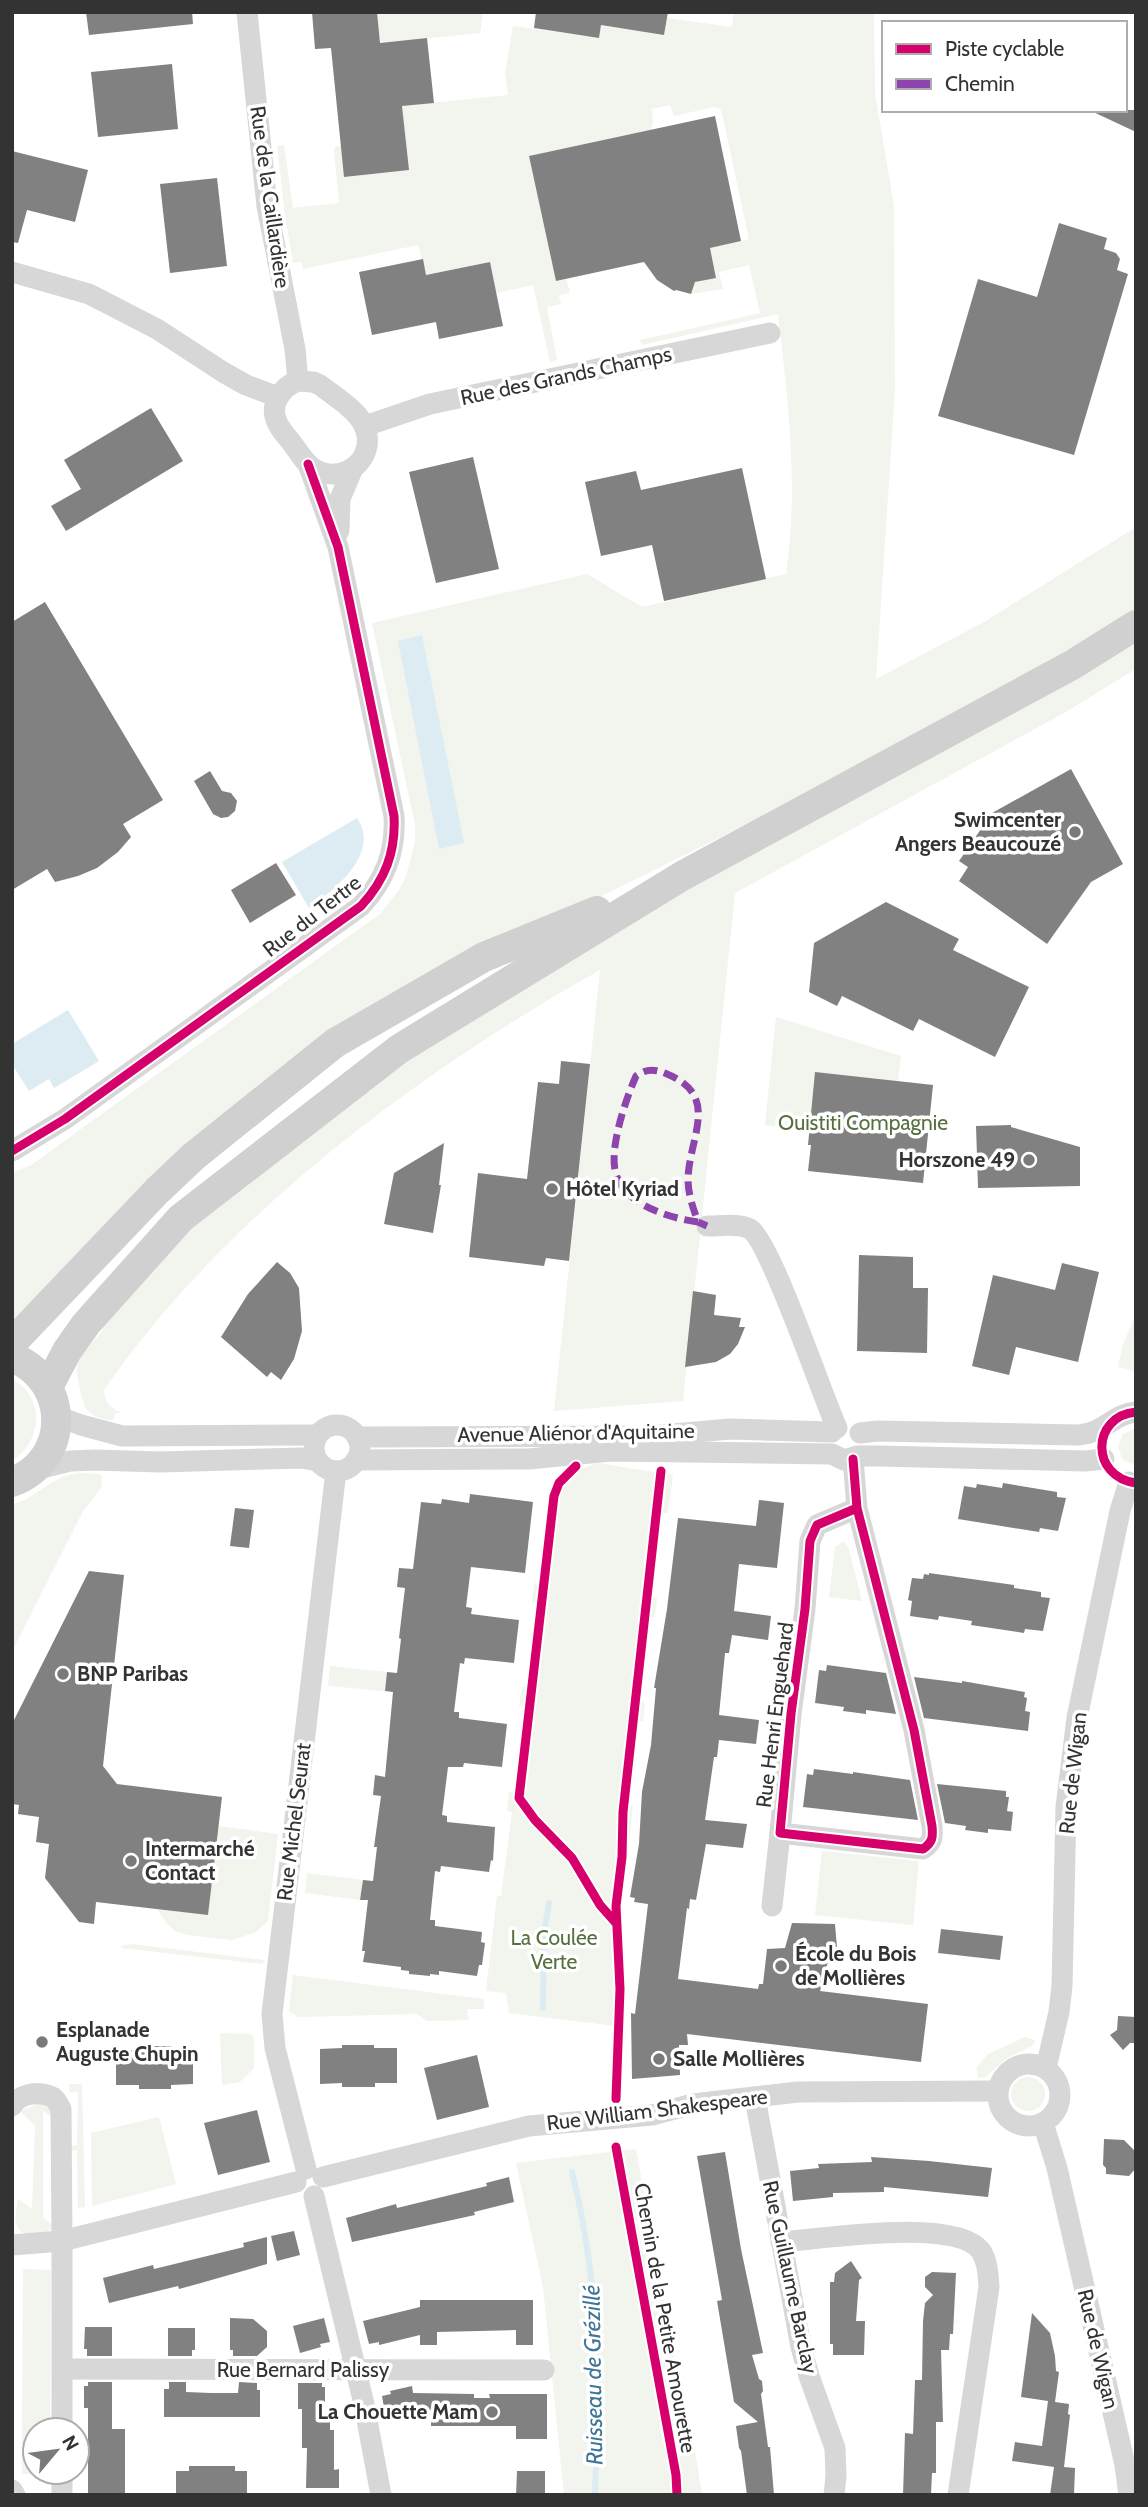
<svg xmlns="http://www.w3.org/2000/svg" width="1148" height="2507" font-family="Cabin,sans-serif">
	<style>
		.green { fill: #f1f5ed }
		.water { fill: #ddebf3 }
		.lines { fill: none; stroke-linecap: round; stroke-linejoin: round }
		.stream { stroke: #ddebf3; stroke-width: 6 }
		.building { fill: #818181 }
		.street { stroke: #d7d7d7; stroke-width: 21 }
		.secondary { stroke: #d0d0d0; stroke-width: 30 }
		.quiet { stroke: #8e44ad; stroke-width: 7; stroke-dasharray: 14 7; stroke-linecap: butt }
		.cycleway-casing { stroke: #fff; stroke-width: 13 }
		.cycleway { stroke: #d6006c; stroke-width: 9 }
		.poi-dot { fill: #7a7a7a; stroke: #fff; stroke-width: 2.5 }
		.labels { text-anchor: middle; stroke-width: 7; stroke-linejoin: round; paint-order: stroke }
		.street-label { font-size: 21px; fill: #333; stroke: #fff }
		.poi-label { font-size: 21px; font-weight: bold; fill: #333; stroke: #fff; text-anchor: start }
		.park-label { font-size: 21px; fill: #56703f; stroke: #fff }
		.water-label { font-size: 23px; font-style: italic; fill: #3f7597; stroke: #fff }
	</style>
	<rect width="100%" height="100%" fill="#fff"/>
	<g class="green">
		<path d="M377,12h106l-3,21 -100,10z"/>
		<path d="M734,12h140l1,81 19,113 1,184 -19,289 108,-57 152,-95v82c-218,134 -446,245 -676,355l-51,28 -397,330v-149l19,-8 349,-251 19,-24 7,-14 9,-34v-17l-43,-202 215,-49 55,33 144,-33c13,-87 2,-173 -8,-260l-136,31 -2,-5 120,-27 -11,-48 -30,7 4,17 -32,5 4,-12 21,-5 -6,-29 39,-9 -28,-130 -7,-2 -40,9 -4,-11 -18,4 1,14 -2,7 -122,26 27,125 10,-2 4,13 -11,4 2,8 -14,3 10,53 -7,2 -17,-77 -37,8 -6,-31 -64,13 -8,-30 -115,24 -1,-7 -9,1 -8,-47 -8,-70 7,-1 9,63 46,-5 -5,-53 2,-4h5l4,31 63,-7 -6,-64 106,-11 -3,-22 8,-47 86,12 2,-13 63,9 3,-16 65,9z"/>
		<path d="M1136,641v28l-72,44 -329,180 -52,508 -129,10 46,-441c-182,102 -377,247 -496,420 0,13 8,20 19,23h-8l-1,7c-27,-1 -31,-12 -35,-36 -1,-5 -3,-11 -2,-17 3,-13 18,-26 26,-37l-7,-8 44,-48 128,-119 275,-186z"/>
		<path d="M776,1017l125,39 -3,25 35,4 -10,98 -115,-12 3,-26 -2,-15 -44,-5z"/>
		<path d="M1136,1314v58l-18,-5 5,-23z"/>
		<path d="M12,1379c34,19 30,62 0,82z"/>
		<path d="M1136,1428v38l-14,-7 -4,-13 5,-12z"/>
		<path d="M598,1463l75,12 -5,38h-5l-10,84 4,1 -2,19h-4l-10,84 4,2 -2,18h-5l-10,84 5,1 -10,94 -7,6c0,28 12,99 0,120l-107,-13 -3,-20 -20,-2 11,-95h4l11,-84 -5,-1 2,-19h5l10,-85 -5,-1 3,-19h4l10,-84 -4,-1 2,-19 5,1c2,-17 5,-76 11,-87 10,-17 29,-29 48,-34z"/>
		<path d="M81,1473l19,1 2,2 -1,12 -18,23 -71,141v-147c26,-8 42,-31 69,-32z"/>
		<path d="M843,1542l5,4 14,55 -33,-4 6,-50z"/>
		<path d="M330,1666l57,6 -2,19 -57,-5z"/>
		<path d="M218,1826l60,8 -10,87 -12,11 -24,8 -44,-5 -11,-3 -10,-8 -10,-15 51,6z"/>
		<path d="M822,1851l97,10 -6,64 -98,-10z"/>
		<path d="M307,1873l56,7 -3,20 -55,-7z"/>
		<path d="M132,1944l132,16 -1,4 -142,-16v-2z"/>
		<path d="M293,1975l191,24v10h-17l2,11 -42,1 -10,-7 -119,3 -9,-6z"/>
		<path d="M220,2033l31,1 3,4v30l-14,14 -18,3z"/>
		<path d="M1025,2037l10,3 -2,5 -29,15 -18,17 -8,1 -1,-11 11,-13z"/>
		<circle cx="1028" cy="2094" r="17"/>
		<path d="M69,2084h13l3,123 -7,1 -1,-58 -8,1v-5l8,-1 1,-53h-9z"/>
		<path d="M41,2103l8,2 8,15 -14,-9v106l11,10c-10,10 -34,14 -38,-5 -1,-7 1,-16 2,-23l14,10 3,-83 -15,-15z"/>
		<path d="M159,2117l17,67 -84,22 -1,-73z"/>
		<path d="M636,2149l42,229 14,55 10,62h-138l-21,-208 -27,-124z"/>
		<path d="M23,2269l28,1 -1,160h-15v42l14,1 -27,1z"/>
	</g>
	<g class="water">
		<path d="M422,635l42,208 -25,6 -41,-208z"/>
		<path d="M357,818c24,36 -23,72 -48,90l-27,-46z"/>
		<path d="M68,1010l31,51 -45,27 -5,-9 -20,12 -17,-27v-20z"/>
	</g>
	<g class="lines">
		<g class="stream">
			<path d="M543,2008l1,-75 5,-30"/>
			<path d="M572,2172c21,83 27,168 26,253 0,23 -3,46 -3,70"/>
		</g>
	</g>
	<g class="building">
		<path d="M86,12h106l1,12 -104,11z"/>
		<path d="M312,12h65l3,31 47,-5 7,65 -32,3 7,64 -65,7 -13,-129 -16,1z"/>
		<path d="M536,12h132l-4,23 -63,-10 -2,13 -65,-10z"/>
		<path d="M172,64l6,65 -80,8 -7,-65z"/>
		<path d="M1089,110h47v22z"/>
		<path d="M715,116l26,125 -31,7 6,30 -21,4 -4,12 -15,-4 -2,1 -17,-11 -13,-18 -88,19 -27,-125z"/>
		<path d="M12,151l76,19 -13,52 -48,-12 -9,33 -6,-1z"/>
		<path d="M217,178l10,88 -57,7 -10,-89z"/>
		<path d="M1059,223l48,15 -3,11 12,4 4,6 -3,11 11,4 -54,181 -136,-39 40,-137 59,18z"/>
		<path d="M423,259l3,16 64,-13 13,64 -64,13 -3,-17 -64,13 -13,-63z"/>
		<path d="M151,408l32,53 -117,70 -15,-25 30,-17 -17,-29z"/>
		<path d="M473,457l26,112 -63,14 -27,-111z"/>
		<path d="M742,468l24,111 -102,22 -12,-56 -51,11 -16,-74 51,-11 5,19z"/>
		<path d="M45,602l118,198 -40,24 8,13 -13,15 -21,16 -19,8 -23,6 -8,-13 -35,21v-268z"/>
		<path d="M1071,769l52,95 -32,18 -44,62 -88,-63 9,-14 -9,-6 33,-48z"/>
		<path d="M210,771l12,20 9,2 6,8 -2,10 -7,6 -7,1 -8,-4 -19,-33z"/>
		<path d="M276,863l20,32 -46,28 -19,-33z"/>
		<path d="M886,902l73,37 -6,11 76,37 -34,70 -76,-38 -6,12 -71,-35 -5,10 -28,-14 5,-49z"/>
		<path d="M561,1061l29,3 -21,197 -23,-3 -2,8 -75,-9 9,-84 49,6 11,-97 21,2z"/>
		<path d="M815,1072l118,13 -10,98 -115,-12 3,-26h-3z"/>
		<path d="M1011,1125v2l69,20v39l-102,2 -2,-62z"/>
		<path d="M444,1143l-5,42h2l-8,48 -49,-9 10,-51z"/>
		<path d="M859,1255l54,2v31h15l-1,65 -70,-2z"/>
		<path d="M277,1262l13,11 9,15 3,43 -8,28 -13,21 -10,-8 -4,5 -46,-40 27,-43z"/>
		<path d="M1062,1263l37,9 -21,90 -62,-15 -7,28 -37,-9 21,-91 62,15z"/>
		<path d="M693,1291l23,4 -2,20 27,3 -2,9h6l-7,17 -8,10 -14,8 -31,5z"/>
		<path d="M1003,1483l54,9v5l9,1 -8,33 -18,-3 -1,4 -81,-13 6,-33 12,2 1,-4 25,4z"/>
		<path d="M470,1494l63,8 -8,71 -54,-6 -5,40 6,1 -1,6 48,6 -5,43 -49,-5 -1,6 -4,-1 -6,49h5v6l48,6 -5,43 -38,-4 -1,4h-15l-6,48 5,1v6l48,5 -2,34 -2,-1 -2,12 -48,-6 -1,6 -5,-1 -5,49h5v6l47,6 -1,10 4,1 -3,22h-3l-2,11 -38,-5v4l-9,-1v2l-21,-2v-3l-8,-1v-3l-38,-5 2,-11h-3l6,-51h-8l3,-20 10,1 4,-34h-3l7,-51 -8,-1 2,-20 10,2 8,-85 -8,-1 2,-19 10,1 4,-34 -2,-1 6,-50 -8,-1 2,-19 14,1 8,-67 20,2 1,-5 27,4z"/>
		<path d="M759,1500l25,3 -7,65 -38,-4 -5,47 37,5 -3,24 -36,-5 -3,18h-4l-6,62 40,5 -3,24 -37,-4 -2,17h-3l-9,63 42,4 -4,24 -37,-4 -10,56 -6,-1 -1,10 -2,-1 -9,71 80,10 1,-5h4l4,-35 18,-1 7,-25 43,1 2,24 -5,-1 -12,44 108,13 -7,58 -234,-28 1,11h-9l1,30 -48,4 -1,-66 4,1 13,-110 -14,-2 1,-4 -5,-1 9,-53 3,-52 9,-47 5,-57h-2l13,-79 11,-91 78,8z"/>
		<path d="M235,1508l19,2 -5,38 -19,-2z"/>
		<path d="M89,1571l35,4 -21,191 14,18 105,13 -14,118 -112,-13 -2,22 -15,-2 -34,-44 4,-34 -13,-2 3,-25 -21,-3 1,-9 -7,-1v-80z"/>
		<path d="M929,1573l85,12v3l27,4v5l9,1 -7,33 -18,-2 -1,4 -53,-8 1,-4 -33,-5 -1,4 -28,-4 2,-15 -4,-1 4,-22 11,1 1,-5 5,1z"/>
		<path d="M827,1665l59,8 10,41 -30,-4v4l-23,-3 1,-4 -29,-4 4,-33 7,1z"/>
		<path d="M914,1677l48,6v-2l63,11 -1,5 3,1 -2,13 5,1 -2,19 -104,-13z"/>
		<path d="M814,1769l39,5v-2l57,8 8,40 -115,-13 4,-33 6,1z"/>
		<path d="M937,1784l69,7v6h3l-2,14 6,1 -2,19 -23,-2v4l-23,-3 1,-4 -21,-3z"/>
		<path d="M941,1929l62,7 -3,24 -62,-7z"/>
		<path d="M1118,2016l18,1v26h-6l-7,7 -13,-15 7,-5z"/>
		<path d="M342,2045h32v3h23v35h-22v4h-33v-4l-22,1v-35l22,-1z"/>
		<path d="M139,2046h32v4l22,-1v35l-22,1v4h-32v-4h-23v-35h22z"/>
		<path d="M477,2055l12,52 -52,13 -13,-52z"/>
		<path d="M257,2110l13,52 -52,13 -14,-52z"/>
		<path d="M1104,2139l20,1 12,12v16l-7,8 -23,-2v-6l-3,-3z"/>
		<path d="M725,2152l16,97 22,104 -11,2 7,24 3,2 1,10 -2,3 7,53h2l4,48h-27l-6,-44 -2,-3 -3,-22 22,-4 -24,-20 -17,-101 5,-1 -25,-144z"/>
		<path d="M871,2157l58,4 63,7 -4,29 -104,-10v5l-51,1v4l-40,4 -3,-30 29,-3 -1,-4 54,-2z"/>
		<path d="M509,2177l5,25 -40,10 1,3 -123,27 -6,-24 50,-14 1,4 90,-22 -1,-3z"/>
		<path d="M294,2231l6,24 -23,6 -6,-25z"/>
		<path d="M267,2237v27l-66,19 -22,6 -1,-3 -69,17 -6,-25 50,-13 1,4 90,-22 -1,-4z"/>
		<path d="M851,2261l11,17 -3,2 -3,41h9l-1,34h-31v-11h-3v-62h4l1,-9z"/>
		<path d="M932,2272l24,1 -3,61h-3l-1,16h-8l2,72h-7v51h-4l-1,22h-28l2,-62 8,1 2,-54h7l1,-59 2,-18 8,-8 -8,-8v-10z"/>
		<path d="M420,2300h113v45h-17v-15l-79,2v13h-17v-10l-41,10v-3l-10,2 -6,-23 57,-14z"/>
		<path d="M1032,2313l18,20 5,23 1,15 3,1 -4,30 14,2 -1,10 2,1 -6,52 11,1 -1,27h-24l4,-28 -42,-6 3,-19 27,4 6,-45 -27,-4z"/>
		<path d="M230,2318l23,1 14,12v16l-10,9h-24v-6h-3z"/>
		<path d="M324,2318l6,24 -10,2 1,3 -21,6 -7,-27z"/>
		<path d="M85,2327h27v29h-25v-7h-3z"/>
		<path d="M168,2328h27v22h-3v6h-24z"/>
		<path d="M88,2382h24v47h13v66h-37v-87h-4v-22h4z"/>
		<path d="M169,2382h17v10l25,1h27l1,-11 18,1v7h3v27h-96v-28h5z"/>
		<path d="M298,2383h24v4h3v30h5v13h4v40l5,-1v19h-33l1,-40h-5v-39h-4z"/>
		<path d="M412,2386l1,7 61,1v4h16l-1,-4h58v45h-31v-13h-85v-16l-45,9 -4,-23 9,-2 -1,-3z"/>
		<path d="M189,2466h46v5h12v24h-71v-24h13z"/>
		<path d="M517,2471h28v24h-29z"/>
	</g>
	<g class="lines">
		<g class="street">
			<path d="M247,12l20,194 28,143 3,32"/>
			<path d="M12,272l77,22 68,35 66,43 23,13 32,12"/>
			<path d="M298,381l15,1 7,3c19,15 52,32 47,61 -4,23 -31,35 -51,24 -10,-5 -15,-15 -22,-24 -5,-7 -12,-14 -16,-22 -10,-18 3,-37 20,-43z"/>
			<path d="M365,426l65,-22 340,-71"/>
			<path d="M339,531l1,-32 13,-31"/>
			<path d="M12,1151l53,-32 296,-213c24,-26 35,-54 33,-90l-56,-269 -30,-83"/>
			<path d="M707,1226c13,0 32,-3 43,3 21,13 72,167 87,199"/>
			<path d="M57,1416l24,9 41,11 195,-1"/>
			<circle cx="337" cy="1448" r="23"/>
			<path d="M860,1433l18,-2 201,4c27,-3 34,-21 57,-23"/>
			<path d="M357,1437l293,-1 80,-7 102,3"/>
			<path d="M853,1459l4,49 57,222 18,96c1,11 1,16 -9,23l-143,-16 11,-119 14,-105 5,-68 7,-16 40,-17"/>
			<path d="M356,1460l173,-1 81,-8 222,3 12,6 13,-4h22l206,5 19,-2"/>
			<path d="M34,1470l36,-9 25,-1 65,2 141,-4 17,3"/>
			<path d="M772,1906l8,-73"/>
			<circle cx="1029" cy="2095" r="31"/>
			<path d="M1046,2068l13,-56 3,-26 4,-179 11,-89 43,-207 9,-29"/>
			<path d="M755,2098l46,249 8,29 26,72 1,28 -2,19"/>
			<path d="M12,2106c7,-12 25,-15 38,-10 6,2 8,8 11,13l1,132 234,-59"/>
			<path d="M1043,2123l14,45 68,297 4,30"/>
			<path d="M306,2169l-31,-121 -3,-34 64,-543"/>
			<path d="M323,2177l206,-51 123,-11 41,-11 105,-12 199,-1"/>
			<path d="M314,2196l50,208 17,91"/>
			<path d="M781,2242c41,-3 175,-25 200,9 7,11 7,24 8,36l-31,208"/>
			<path d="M12,2245l50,-4v189"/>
			<path d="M62,2369l482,1"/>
			<path d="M62,2472v23"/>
			<path d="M12,2490l3,5"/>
		</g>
		<g class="secondary">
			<path d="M12,1343l145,-152 37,-35 141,-113 149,-86 113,-46"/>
			<path d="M12,1357c59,24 59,103 0,125"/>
			<path d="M48,1387l19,-36 19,-27 95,-106 218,-169 283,-173 390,-211 64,-40"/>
		</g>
		<path class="quiet" d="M698,1222c-29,-4 -77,-18 -83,-52 -5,-25 11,-71 21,-94 11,-8 19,-7 31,-2 54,22 22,63 21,105 0,15 5,29 10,43l9,4"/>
		<g class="cycleway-casing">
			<g id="cycleway">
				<path d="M12,1151l53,-32 296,-213c24,-26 35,-54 33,-90l-56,-269 -30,-83"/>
				<path d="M1136,1412c-45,4 -46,65 0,71"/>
				<path d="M853,1459l4,49 57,222 18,96c1,11 1,16 -9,23l-143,-16 11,-119 14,-105 5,-68 7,-16 40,-17"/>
				<path d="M576,1466l-17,17 -5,13 -35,302 16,22 37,38 28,47 16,18"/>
				<path d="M616,2099l4,-110 -4,-83 6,-49 1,-45 38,-341"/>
				<path d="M616,2147l60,328 1,20"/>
			</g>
		</g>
		<use href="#cycleway" class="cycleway"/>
	</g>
	<g class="poi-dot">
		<circle cx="1075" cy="832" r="7"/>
		<circle cx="1029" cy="1160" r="7"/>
		<circle cx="552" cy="1189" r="7"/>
		<circle cx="63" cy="1674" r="7"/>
		<circle cx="131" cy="1861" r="7"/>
		<circle cx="781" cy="1966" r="7"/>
		<circle cx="42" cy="2042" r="7"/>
		<circle cx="659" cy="2059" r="7"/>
		<circle cx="492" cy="2412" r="7"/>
	</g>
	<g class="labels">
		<g class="street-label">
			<text transform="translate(270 197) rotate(82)" y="7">Rue de la Caillardière</text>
			<text transform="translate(566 376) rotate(-12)" y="7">Rue des Grands Champs</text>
			<text transform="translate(312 916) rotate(-38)" y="7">Rue du Tertre</text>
			<text transform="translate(576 1433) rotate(-1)" y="7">Avenue Aliénor d'Aquitaine</text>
			<text transform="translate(775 1715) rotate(-83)" y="7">Rue Henri Enguehard</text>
			<text transform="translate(1073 1773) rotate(-84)" y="7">Rue de Wigan</text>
			<text transform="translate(294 1822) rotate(-83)" y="7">Rue Michel Seurat</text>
			<text transform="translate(657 2110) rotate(-7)" y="7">Rue William Shakespeare</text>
			<text transform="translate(790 2277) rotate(78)" y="7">Rue Guillaume Barclay</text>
			<text transform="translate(665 2318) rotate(80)" y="7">Chemin de la Petite Amourette</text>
			<text transform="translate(1098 2349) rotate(77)" y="7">Rue de Wigan</text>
			<text x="303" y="2377">Rue Bernard Palissy</text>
		</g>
		<g class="poi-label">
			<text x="1061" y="827" text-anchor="end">Swimcenter<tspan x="1061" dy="24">Angers Beaucouzé</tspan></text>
			<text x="1015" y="1167" text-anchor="end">Horszone 49</text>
			<text x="566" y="1196">Hôtel Kyriad</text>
			<text x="77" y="1681">BNP Paribas</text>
			<text x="145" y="1856">Intermarché<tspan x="145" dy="24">Contact</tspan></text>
			<text x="795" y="1961">École du Bois<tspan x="795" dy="24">de Mollières</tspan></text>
			<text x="56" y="2037">Esplanade<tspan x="56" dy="24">Auguste Chupin</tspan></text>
			<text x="673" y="2066">Salle Mollières</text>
			<text x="478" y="2419" text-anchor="end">La Chouette Mam</text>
		</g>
		<g class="park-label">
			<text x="863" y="1130">Ouistiti Compagnie</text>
			<text x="554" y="1945">La Coulée<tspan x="554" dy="24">Verte</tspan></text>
		</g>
		<g class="water-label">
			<text transform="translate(593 2375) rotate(-91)" y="8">Ruisseau de Grézillé</text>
		</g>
	</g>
	<rect width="1148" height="2507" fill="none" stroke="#333333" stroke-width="28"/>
	<rect x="882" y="21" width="245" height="91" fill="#ffffff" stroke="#adadad" stroke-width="2"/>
	<rect x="896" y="44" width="35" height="10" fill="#d6006c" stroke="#adadad" stroke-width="2"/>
	<text x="945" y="56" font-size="21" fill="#333333">Piste cyclable</text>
	<rect x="896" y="79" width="35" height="10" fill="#8e44ad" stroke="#adadad" stroke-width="2"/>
	<text x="945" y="91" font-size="21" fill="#333333">Chemin</text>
	<g transform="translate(56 2451) rotate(61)"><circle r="33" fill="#ffffff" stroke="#adadad" stroke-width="2"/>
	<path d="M0-5L12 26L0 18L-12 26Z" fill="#7a7a7a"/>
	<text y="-10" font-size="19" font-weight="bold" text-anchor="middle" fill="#333333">N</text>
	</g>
</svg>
